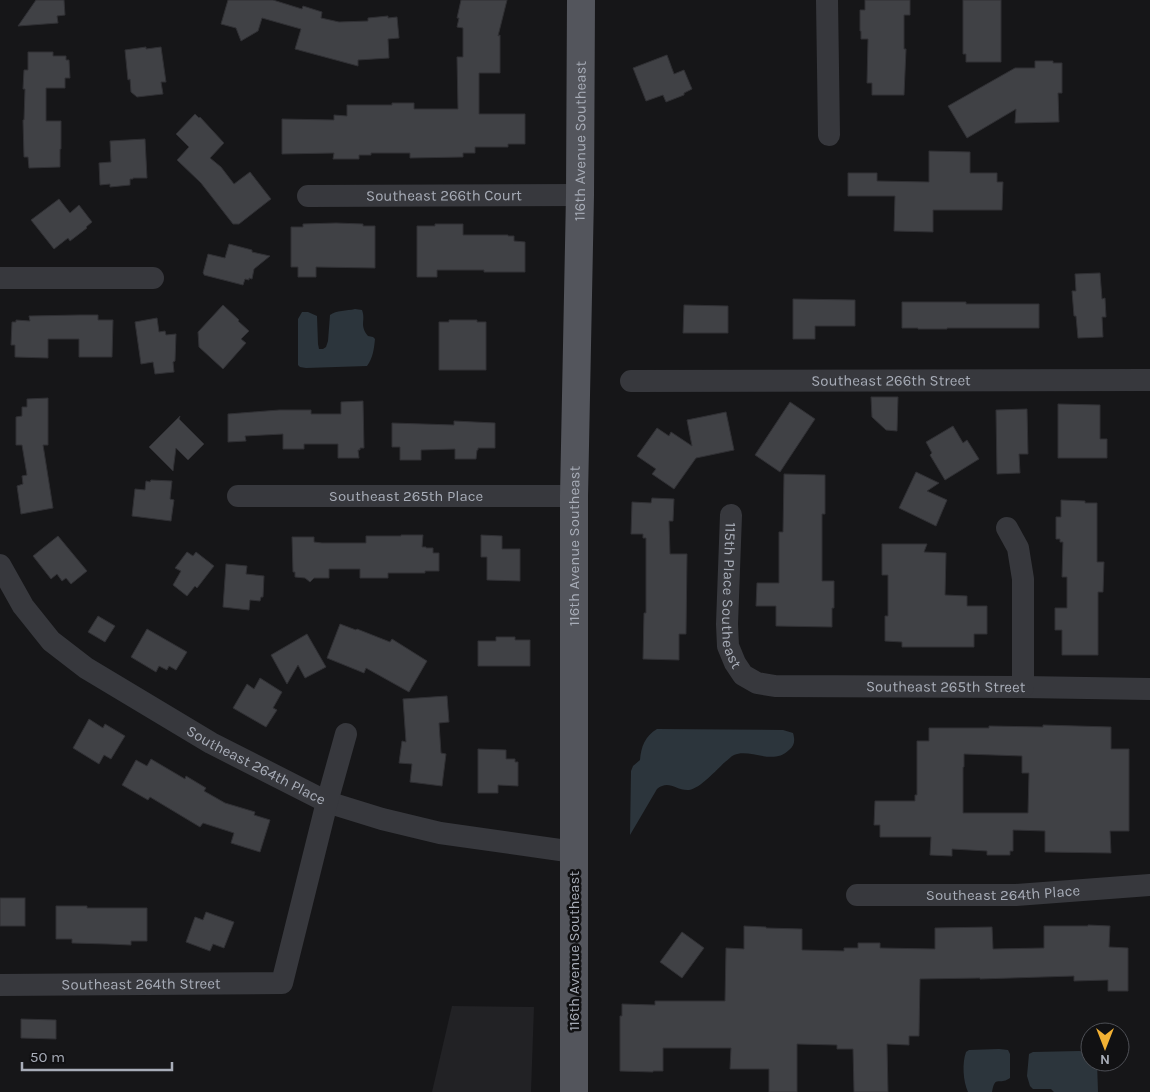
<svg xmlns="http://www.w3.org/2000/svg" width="1150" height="1092" font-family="Karla,sans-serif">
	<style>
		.built { fill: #222225 }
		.water { fill: #2c353c }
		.building { fill: #404145; stroke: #303034; fill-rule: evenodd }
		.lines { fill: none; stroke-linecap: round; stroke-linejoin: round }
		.minor { stroke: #37383d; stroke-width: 22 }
		.major { stroke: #53555c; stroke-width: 28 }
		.labels { text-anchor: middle; stroke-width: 5; stroke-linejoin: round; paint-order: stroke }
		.street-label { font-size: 15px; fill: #a8adb8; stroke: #111113 }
	</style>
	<rect width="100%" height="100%" fill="#161618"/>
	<path class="built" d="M452,1006l82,1 -3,85h-99z"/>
	<g class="water">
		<path d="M355,309l7,1c4,11 -3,15 6,26l5,1 2,2c-1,10 -2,19 -8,27l-61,2 -6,-1 -2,-2v-46l4,-7h6l9,4 1,28 1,5h4l3,-2 2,-6 2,-26c6,-5 17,-4 25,-6z"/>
		<path d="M657,729l126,1 10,3c2,7 2,12 -4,17 -16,16 -39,-2 -55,5 -3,1 -6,5 -9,7 -9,8 -24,26 -36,28 -13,1 -20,-11 -32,-1l-27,46 1,-64 2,-5 7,-6c1,-13 5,-24 17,-31z"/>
		<path d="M999,1049l9,1 2,4v24c-11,8 -15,-4 -18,14h-24c-5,-11 -6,-29 -2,-40l3,-2z"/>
		<path d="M1079,1051l11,1v10h7l1,30h-44l-3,-3h-18l-3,-3 -3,-10 2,-22 4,-2z"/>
	</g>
	<g class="building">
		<path d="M36,0h28l1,15 -8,1 1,7 -40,3z"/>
		<path d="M228,0h45l29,9 1,-3 19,6 -1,6 18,4 29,-1v-3l20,-2v2l9,-1 2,21 -11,1 1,19 -31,2v6l-63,-17 6,-20 -39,-11 -4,13 -17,10 -5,-13 -15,-4z"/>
		<path d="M461,0h46l-9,36 2,-1v38h-21v41h46v30h-17v3h-33v6h-12v4l-53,1v-5h-39v2h-12v4h-26l1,-6 -52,1v-35l52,1v-5l13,1v-11h45v-2h22v6h44l-1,-52h6v-29l-6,-1 2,-9h-2z"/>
		<path d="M865,0h45v15h-6v34h2l-2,46h-32v-12h-5l1,-44h-7v-8h-1v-21h5z"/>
		<path d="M963,0h38v62h-35v-8h-3z"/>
		<path d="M146,47v2l15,-2 5,35h-5l2,12 -26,3 -6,-5 -1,-13 -2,1 -3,-30z"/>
		<path d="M28,52h25v4h13v4h3l1,18h-5v10h-19v33h15v28h-1v18l-31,1 -1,-11h-4l-1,-37h1l1,-31h-2l1,-19h4z"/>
		<path d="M667,55l7,19 10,-4 8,19 -8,4v2l-18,7 -3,-7 -17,6 -13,-33z"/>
		<path d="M1035,61h18v2h9v30h-4l1,29 -44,1 1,-14 -49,29 -19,-32 67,-38h20z"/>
		<path d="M195,114l4,4 1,-1 24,26 -14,15 11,9 13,17 16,-12 21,27 -32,25h-6l-32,-41 -24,-23 12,-13 -13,-13z"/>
		<path d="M145,139l2,39h-14v1h-3v6l-20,2v-3l-10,1 -1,-22 12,-1 -1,-21z"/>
		<path d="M929,151l41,1v21h27v9h6l-1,28h-69v22l-39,-1 1,-35h-47v-23h29v8l52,1z"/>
		<path d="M59,199l11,14 9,-8 13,17 -6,5 1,1 -17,13 -2,-3 -14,11 -23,-29z"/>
		<path d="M336,223l27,1v2h12v42l-59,-1v10h-18v-10h-7v-40h12v-3z"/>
		<path d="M435,224h28v11h45v1h6v5l11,1v30h-41v-2h-47v7h-20v-51h18z"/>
		<path d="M229,244l23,6v2l18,4 -16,13 -2,10 -3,-1v2l-4,-1 -2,6 -39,-10v-1l-1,-1 5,-19 17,4z"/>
		<path d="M1100,273l2,26 3,-1 1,19h-4l1,20 -25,1 -2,-22h-2l-2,-25h4l-1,-17z"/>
		<path d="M793,299l62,1v26h-40v13h-22z"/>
		<path d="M902,302h64v2h73v24h-92v1h-29v-1h-16z"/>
		<path d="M223,305l16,15 -1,1 11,10 -8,8 5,4 -23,26 -24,-22 -1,-15z"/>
		<path d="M684,305l44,1v27h-45z"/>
		<path d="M79,315h19v5h15l-1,37h-33v-18h-31v19l-33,-1v-12h-4l1,-23h4v-2l14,1 -1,-5z"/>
		<path d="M157,318l2,14 6,-1 1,4 10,-1 -1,27 -2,1 1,10 -19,2 -2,-12 -12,2 -6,-42z"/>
		<path d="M449,320h28v2h9v48h-47v-48h10z"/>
		<path d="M871,397h27l-1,34 -11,-1 -14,-13z"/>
		<path d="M48,398v47h-5l10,63 -32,6 -4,-28 6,-2 -1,-8 5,-1 -5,-30h-6v-28l6,-1v-9h5v-8z"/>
		<path d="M363,401l1,47h-4v2h-2l1,8h-21v-14h-34v5h-21v-15l-38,2 1,5 -18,1v-28l51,-4h32v4h30v-12z"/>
		<path d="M790,402l25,17 -35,53 -25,-17z"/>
		<path d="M1058,404l42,1v34h7v19h-49z"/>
		<path d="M1027,409l1,45h-9l1,19 -23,1 -1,-64z"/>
		<path d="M726,412l8,38 -38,8 -22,31 -22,-15 4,-5 -19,-13 20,-28 12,8 2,-4 21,14 -5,-26z"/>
		<path d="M180,416l-1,3 25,25 -16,16 -12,-12 -3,23 -24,-24z"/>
		<path d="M454,421l41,2v25h-17v2h-1l-1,9h-21v-10l-34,1v10h-21v-13h-8v-24l62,2z"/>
		<path d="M953,426l10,17 4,-3 12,19 -34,21 -15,-25 2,-2 -6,-11z"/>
		<path d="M916,472l23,11 -12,8 20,9 -11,26 -37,-18z"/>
		<path d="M784,474l41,1v39h-3v67h12v27h-2v19l-56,-1v-20h-20l1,-23h22v-51h4z"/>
		<path d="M151,480l21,1 -2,18 4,1 -3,21 -39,-5 3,-27 10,1 1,-9 4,1z"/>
		<path d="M652,498l22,1 -1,22h-4l1,33h17l-1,80h-7v26l-36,-1 1,-46h2v-75h-3v-4h-12l1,-32 19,1z"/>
		<path d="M1061,500l24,1v2h12v59h7l-1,30h-5v63h-36v-25h-7v-22h12v-31h-5l1,-35h-3v-3h-4v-22h5z"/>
		<path d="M401,535h22l-1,12h4v1h7v5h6v18h-14v2h-37v5h-28v-9h-31v9h-15l-4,4 -5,-4 -10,-1v-5h-2l-1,-35h22v5l8,1h44v-7h35z"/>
		<path d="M481,535l21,1v13h18v32l-33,-1v-23h-6z"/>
		<path d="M58,536l29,35 -16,13 -5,-6 -4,3 -5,-7 -6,5 -18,-23z"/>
		<path d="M882,544h45l-3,8 22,1 -1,42 22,1v10h20v28h-13v13h-72v-5l-17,-1v-25h3v-41h-6z"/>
		<path d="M187,552l6,4 3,-4 18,14 -17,22 -2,-2 -8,10 -14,-11 8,-14 -6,-3z"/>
		<path d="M226,564l21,2 -1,8 18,2 -1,21h-2l-1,4 -10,-1 -1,10 -26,-3z"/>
		<path d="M98,616l17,10 -10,16 -17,-10z"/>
		<path d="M340,624l16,6 1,-1 33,13 2,-3 35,22 -18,31 -43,-24 -2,5 -37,-15z"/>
		<path d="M147,629l40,23 -11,18 -7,-4 -2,4 -8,-4 -3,6 -25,-15z"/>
		<path d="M307,634l19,33 -21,11 -7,-13 -11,19 -16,-29z"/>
		<path d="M496,637h19v3h15v26h-52v-25h18z"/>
		<path d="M260,678l22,14 -9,16 4,2 -11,17 -33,-19 14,-24 7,5z"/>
		<path d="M447,696l2,26 -10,1 2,30 5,1 -4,32 -32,-4 2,-18 -13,-1 3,-22 4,1 -3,-43z"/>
		<path d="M89,719l14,9 2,-4 20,12 -14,23 -7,-4 -5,9 -26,-16z"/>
		<path d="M1043,725l68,2v22h18v82h-19l1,22 -66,-1v-21l-32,-1v21h-3v4h-23v-4l-35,-2v7l-22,-1 1,-18h-51v-12h-6l1,-24h40v-6h2v-54h12v-13h60v-2l54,1zM964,754l58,2v17h7l-1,40h-65v-46h1z"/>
		<path d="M478,749l28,1v9h9v3h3v24l-20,-1v8h-20z"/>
		<path d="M151,759l34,20 1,-3 20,12 -2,3 21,12 30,9 -1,3 16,5 -10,32 -29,-9 3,-10 -31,-10 -3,4 -50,-30 -2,3 -26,-15 14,-25 11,6z"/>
		<rect x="0" y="898" width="25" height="28"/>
		<path d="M56,906h31v2h60v33h-16v4l-23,-1 -36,-1v-4h-16z"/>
		<path d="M206,912l28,10 -10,26 -11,-4 -3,7 -24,-9 9,-25 8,3z"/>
		<path d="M1088,925l22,1 -1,21 19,1v43h-20v-11l-34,1v-5l-94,3v-1l-60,1 -1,57h-10v9l-22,-1 1,48h-34l-1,-43h-16v-4l-40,-1v48h-28v-23h-39l1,-21h-68v23h-10v1l-33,-1v-55h2v-12l33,1v-4h70l1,-53 18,1v-23l22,1v1l36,1v21l42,1v-3h14v-5h22v5l55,1v-21l57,-1 1,22 51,-1v-22h44z"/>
		<path d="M682,932l22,16 -22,30 -22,-16z"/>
		<path d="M21,1019l35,1v19l-35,-1z"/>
	</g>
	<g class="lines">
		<g class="minor">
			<path d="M827,0l2,135"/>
			<path id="s1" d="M308,196l272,-1"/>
			<path d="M0,278h153"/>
			<path id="s2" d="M631,381l519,-1"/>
			<path id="s3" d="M238,496h336"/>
			<path id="s4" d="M731,515l-4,109 1,22 7,17 8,12 14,8 18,3 248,1 127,2"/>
			<path d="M1007,528l11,20 5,31v108"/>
			<path id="s5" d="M0,565l23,41 28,35 35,27 125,75 116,59 55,17 58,14 134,19"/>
			<path id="s6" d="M857,895h159l134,-10"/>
			<path id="s7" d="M0,985l282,-2 45,-181 19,-68"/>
		</g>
		<path class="major" id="s8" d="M574,1092v-596l6,-301 1,-195"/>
	</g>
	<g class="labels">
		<g class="street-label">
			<text dy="5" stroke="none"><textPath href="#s8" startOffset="951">116th Avenue Southeast</textPath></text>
			<text dy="5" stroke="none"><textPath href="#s1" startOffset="136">Southeast 266th Court</textPath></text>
			<text dy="5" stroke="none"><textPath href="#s2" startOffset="260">Southeast 266th Street</textPath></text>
			<text dy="5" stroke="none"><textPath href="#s3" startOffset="168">Southeast 265th Place</textPath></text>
			<text dy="5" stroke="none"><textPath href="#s8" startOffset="546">116th Avenue Southeast</textPath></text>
			<text dy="5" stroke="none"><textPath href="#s4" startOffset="81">115th Place Southeast</textPath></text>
			<text dy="5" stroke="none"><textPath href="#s4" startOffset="369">Southeast 265th Street</textPath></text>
			<text dy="5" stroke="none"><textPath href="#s5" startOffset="332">Southeast 264th Place</textPath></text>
			<text dy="5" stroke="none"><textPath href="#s6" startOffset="146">Southeast 264th Place</textPath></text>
			<text transform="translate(574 951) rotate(-90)" y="5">116th Avenue Southeast</text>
			<text dy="5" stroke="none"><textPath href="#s7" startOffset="141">Southeast 264th Street</textPath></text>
		</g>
	</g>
	<g transform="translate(1105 1047) rotate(180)"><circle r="24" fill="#111113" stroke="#4d4f55"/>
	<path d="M0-4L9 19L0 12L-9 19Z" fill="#f2b134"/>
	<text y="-8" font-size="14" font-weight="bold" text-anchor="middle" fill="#a8adb8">N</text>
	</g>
	<path d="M22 1062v8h150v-8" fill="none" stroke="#a8adb8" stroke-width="2.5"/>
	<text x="30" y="1062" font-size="15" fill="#a8adb8" stroke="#111113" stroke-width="4" paint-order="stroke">50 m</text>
</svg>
